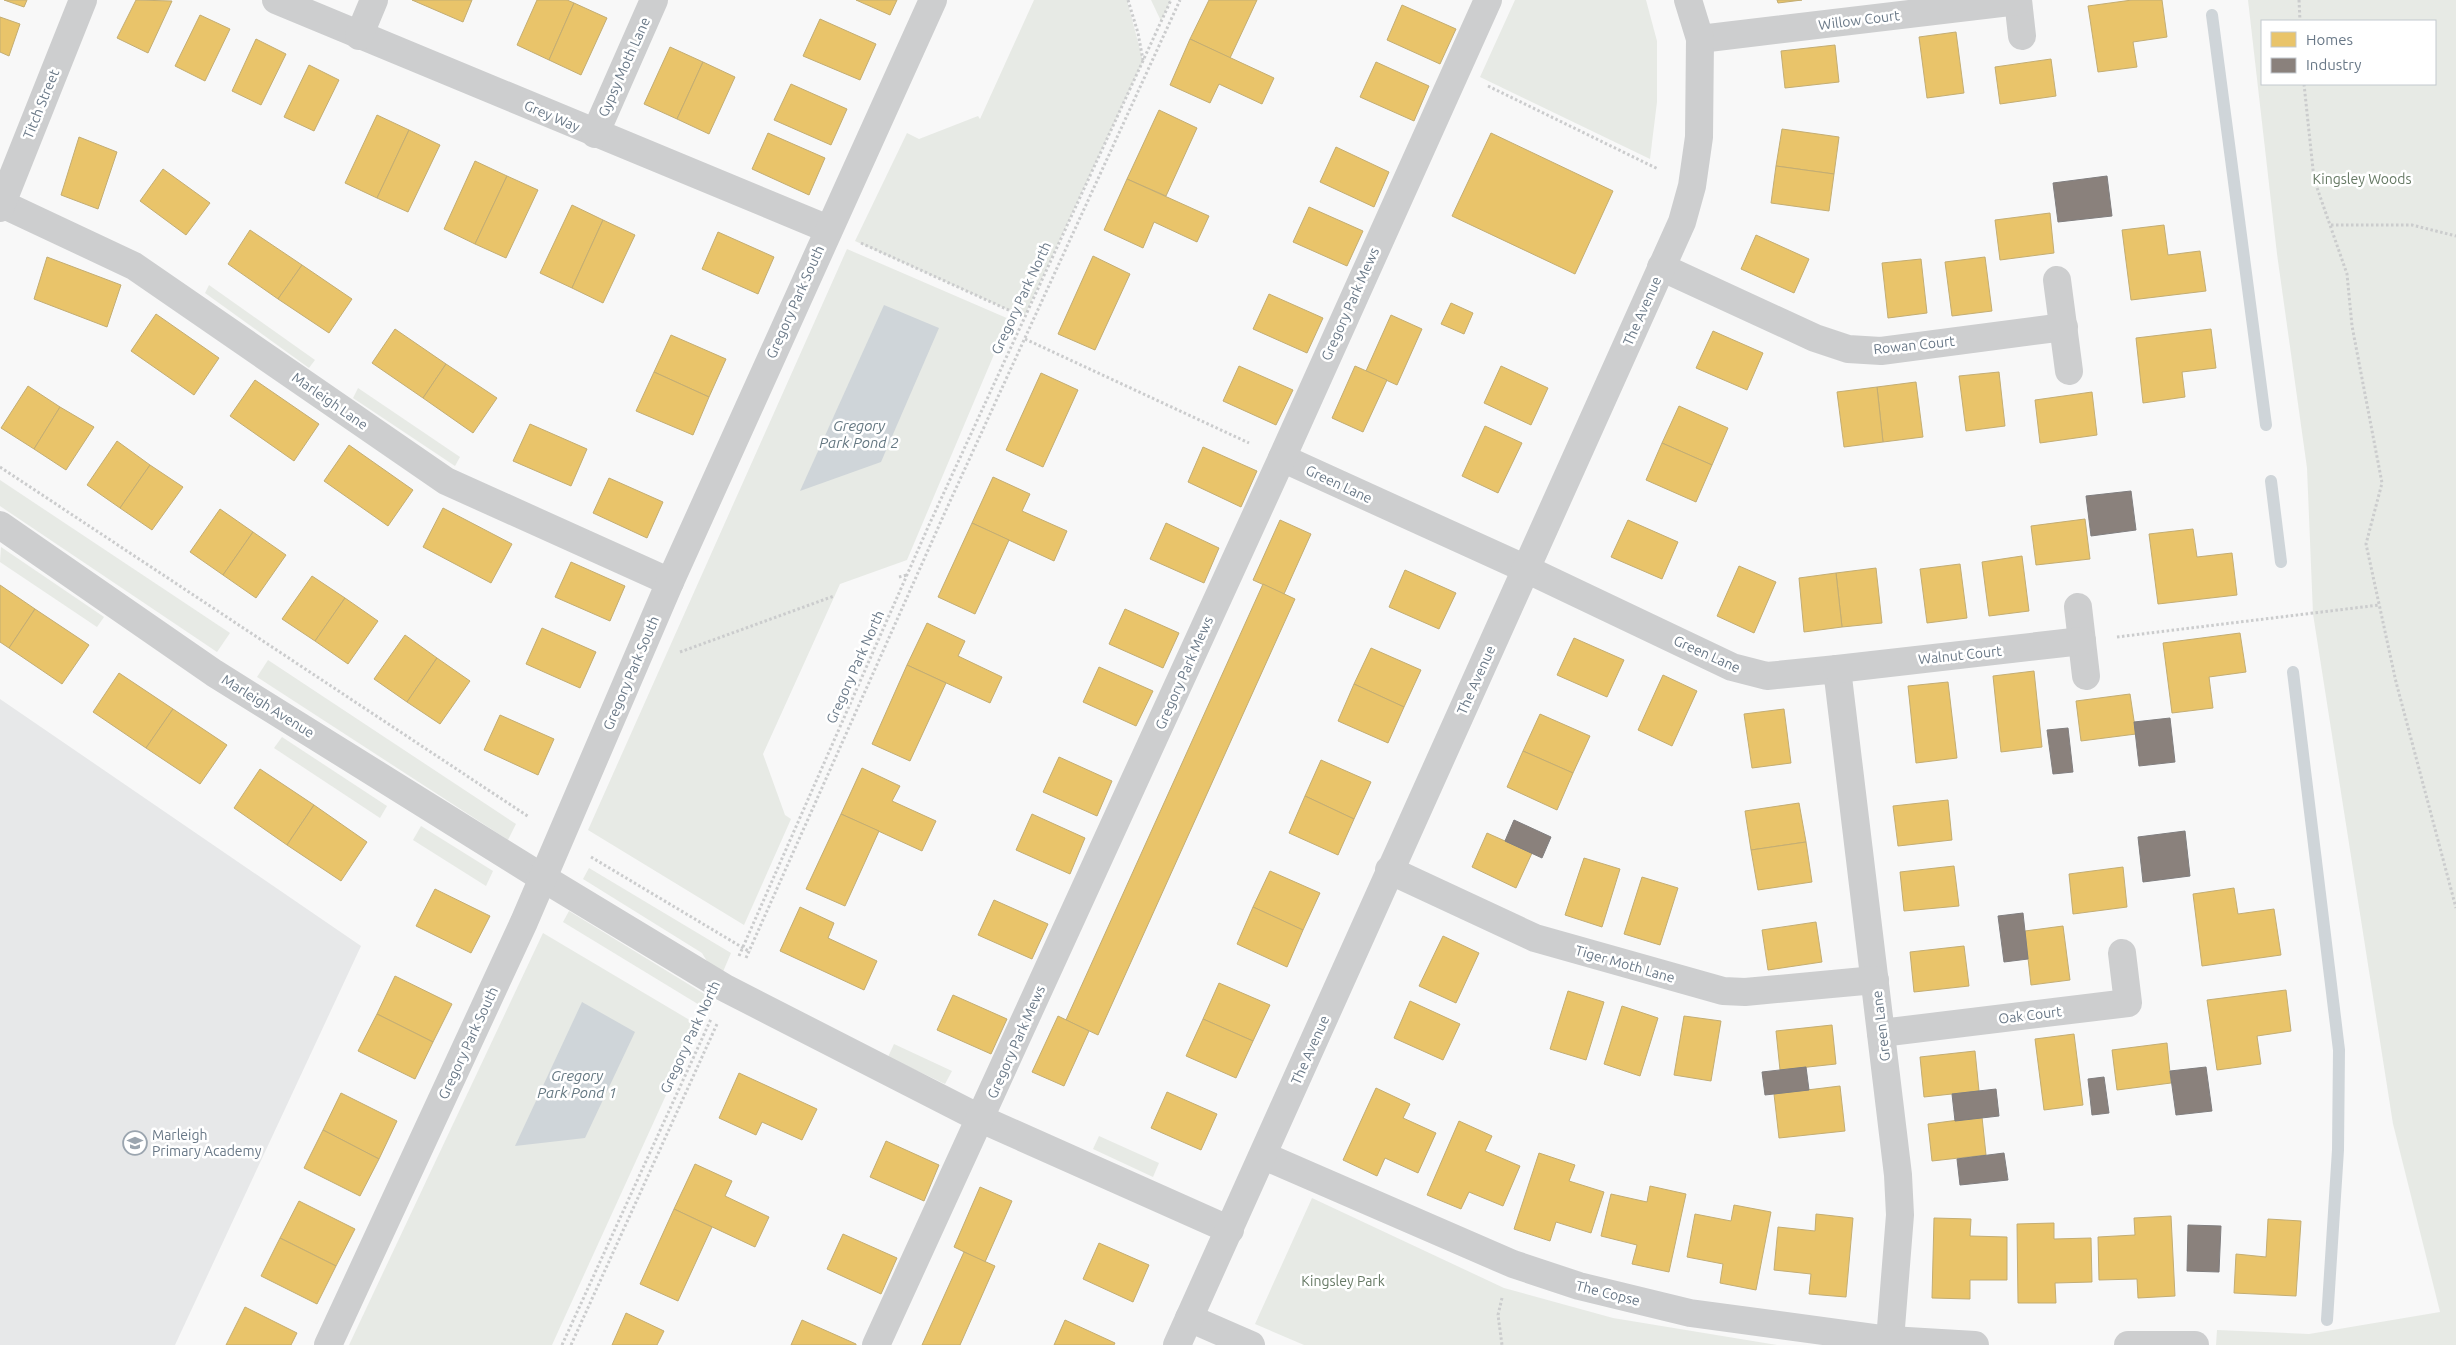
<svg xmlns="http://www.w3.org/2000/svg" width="2456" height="1345" font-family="Ubuntu,sans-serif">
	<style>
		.built { fill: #e7e8e9 }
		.green { fill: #e7eae5; fill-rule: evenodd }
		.water { fill: #cfd5d9 }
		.homes { fill: #e9c46a; stroke: #c3ad73 }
		.industry { fill: #8a817c; stroke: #807e7f }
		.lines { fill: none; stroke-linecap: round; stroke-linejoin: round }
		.stream { stroke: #cfd5d9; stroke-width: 12 }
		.path { stroke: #cbcccd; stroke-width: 3; stroke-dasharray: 2.5 2.5; stroke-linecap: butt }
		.minor { stroke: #cdcecf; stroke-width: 28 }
		.labels { text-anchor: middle; stroke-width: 5; stroke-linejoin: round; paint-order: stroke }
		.street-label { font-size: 14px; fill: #697887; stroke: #fff }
		.park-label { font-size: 14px; fill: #667964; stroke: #fff }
		.poi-label { font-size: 14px; fill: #697887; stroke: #fff; text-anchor: start }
		.water-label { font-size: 15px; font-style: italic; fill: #657882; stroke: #fff }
	</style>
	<rect width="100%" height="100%" fill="#f8f8f8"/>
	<path class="built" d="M0,699l361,247 -186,399h-175z"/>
	<g class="green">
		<path d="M1034,0h93l16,61 -119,256 -169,-76 52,-108 12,6 59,-23 2,3z"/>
		<path d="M1151,0h20l-10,21z"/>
		<path d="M1515,0h131l11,41v61l-7,57 -170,-82z"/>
		<path d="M2248,0h208v1345h-240l1,-15 92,4 131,-22 -47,-188 -80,-510 -6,-146 -30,-214zM2435,21v63h-173v-63z"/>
		<path d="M847,249l162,70 -102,241 -67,24 -77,170 22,61 6,4 -47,106 -156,-95z"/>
		<path d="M209,285l106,75 -6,8 -104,-75z"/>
		<path d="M358,388l102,69 -5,9 -102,-68z"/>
		<path d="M0,480l230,153 -13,19 -217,-146z"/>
		<path d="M1,547l103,70 -7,10 -97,-65z"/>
		<path d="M268,660l248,164 -8,16 -251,-163z"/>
		<path d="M282,737l105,69 -7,12 -106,-70z"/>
		<path d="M421,826l72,45 -7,15 -73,-46z"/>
		<path d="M589,868l142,85 -12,28 -17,-28 -119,-74z"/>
		<path d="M569,911l142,87 -5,11 -143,-87z"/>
		<path d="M543,933l155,92 -146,320h-203z"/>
		<path d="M894,1044l58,27 -7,13 -57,-27z"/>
		<path d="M1099,1136l60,27 -6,14 -60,-28z"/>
		<path d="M1312,1198l192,90 109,30 164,27h-473l-49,-21z"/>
	</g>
	<g class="water">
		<path d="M884,305l55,23 -58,134 -81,29z"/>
		<path d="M582,1002l53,30 -50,106 -70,8z"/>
	</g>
	<g class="homes">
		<path d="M4,0h23l-3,7z"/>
		<path d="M136,0l36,1 -24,52 -31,-15z"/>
		<path d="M412,0h60l-9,22z"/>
		<path d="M537,0h30l7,3 -25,57 -32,-15z"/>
		<path d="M856,0h41l-7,15z"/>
		<path d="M1209,0h48l-27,58 -40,-19z"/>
		<path d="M1777,0h25l-24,3z"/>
		<path d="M2132,0h30l5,37 -34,5 4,25 -39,5 -10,-66z"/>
		<path d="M574,3l33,15 -26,57 -32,-15z"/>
		<path d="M1402,5l54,24 -16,35 -53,-24z"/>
		<path d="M200,15l30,14 -25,52 -30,-15z"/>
		<path d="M0,17l20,7 -11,32 -9,-4z"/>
		<path d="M820,19l56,25 -16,36 -57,-24z"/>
		<path d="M1956,32l8,61 -37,5 -8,-61z"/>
		<path d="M256,39l30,15 -25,51 -29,-14z"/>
		<path d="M1190,39l84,39 -12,26 -43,-20 -9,19 -40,-18z"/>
		<path d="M1835,45l4,37 -54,6 -4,-37z"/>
		<path d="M670,47l33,15 -26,57 -33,-15z"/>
		<path d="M2051,59l5,37 -56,8 -5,-37z"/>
		<path d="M703,62l32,15 -26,57 -32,-15z"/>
		<path d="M1376,62l53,24 -15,35 -54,-24z"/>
		<path d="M309,65l30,15 -25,51 -30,-14z"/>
		<path d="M791,84l56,25 -16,36 -57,-25z"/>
		<path d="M1159,110l38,18 -31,68 -39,-17z"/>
		<path d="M377,115l32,15 -32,68 -32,-15z"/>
		<path d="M1782,129l57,8 -5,37 -58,-8z"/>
		<path d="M409,130l31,15 -32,67 -31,-14z"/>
		<path d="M768,133l57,25 -16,37 -57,-26z"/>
		<path d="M1491,133l122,58 -38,83 -123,-58z"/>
		<path d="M79,137l38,15 -19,57 -37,-14z"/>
		<path d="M1336,147l53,25 -15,35 -54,-25z"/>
		<path d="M475,161l32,15 -32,68 -31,-15z"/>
		<path d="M1776,166l58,8 -5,37 -58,-8z"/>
		<path d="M163,169l47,34 -24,32 -46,-34z"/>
		<path d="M507,176l31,14 -32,68 -31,-14z"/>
		<path d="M1127,179l82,37 -12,26 -43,-20 -11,26 -39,-18z"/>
		<path d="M572,205l31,15 -31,68 -32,-15z"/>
		<path d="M1309,207l54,24 -16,35 -54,-24z"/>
		<path d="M2050,213l4,40 -54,7 -5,-40z"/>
		<path d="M603,220l32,15 -32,68 -31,-15z"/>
		<path d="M2164,225l4,30 32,-4 6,40 -75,9 -9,-70z"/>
		<path d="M250,230l52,35 -24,34 -50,-35z"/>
		<path d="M718,232l56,25 -16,37 -56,-25z"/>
		<path d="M1756,235l53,24 -15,34 -53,-24z"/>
		<path d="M1093,256l37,18 -35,76 -37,-16z"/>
		<path d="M47,257l74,28 -14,42 -73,-28z"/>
		<path d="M1985,257l7,54 -40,5 -7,-54z"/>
		<path d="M1921,259l6,54 -39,5 -6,-55z"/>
		<path d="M302,265l50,34 -23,34 -51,-34z"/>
		<path d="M1269,294l54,24 -16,35 -54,-24z"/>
		<path d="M1451,303l22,10 -9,21 -23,-10z"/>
		<path d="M156,314l63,44 -25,37 -63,-44z"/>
		<path d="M1391,315l31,14 -25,56 -31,-14z"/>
		<path d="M395,329l51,35 -23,34 -51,-35z"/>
		<path d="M2211,329l5,39 -34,4 3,25 -42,6 -7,-65z"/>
		<path d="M1713,331l50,22 -16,37 -51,-22z"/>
		<path d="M671,335l55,24 -17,38 -55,-25z"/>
		<path d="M446,364l51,34 -24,35 -50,-35z"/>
		<path d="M1239,366l54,24 -17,35 -53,-24z"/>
		<path d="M1355,366l32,14 -24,52 -31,-14z"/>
		<path d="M1501,366l47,22 -17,37 -47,-22z"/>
		<path d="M654,372l55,25 -16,38 -57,-24z"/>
		<path d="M1999,372l6,54 -39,5 -7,-55z"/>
		<path d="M1041,373l37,17 -35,77 -37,-17z"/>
		<path d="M255,380l64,44 -25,37 -64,-45z"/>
		<path d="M1916,382l7,55 -40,5 -6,-55z"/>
		<path d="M28,386l32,21 -26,42 -33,-21z"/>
		<path d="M1877,387l6,55 -39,5 -7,-55z"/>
		<path d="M2092,392l5,43 -57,8 -5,-43z"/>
		<path d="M1679,406l49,22 -16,37 -50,-22z"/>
		<path d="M60,407l34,20 -28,43 -32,-21z"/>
		<path d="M530,424l57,25 -16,37 -58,-25z"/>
		<path d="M1485,426l37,17 -24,50 -36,-17z"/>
		<path d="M117,441l33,24 -30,43 -33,-23z"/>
		<path d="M1662,443l50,22 -16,37 -50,-22z"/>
		<path d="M349,445l64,45 -25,36 -64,-45z"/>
		<path d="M1203,447l54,24 -16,36 -53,-25z"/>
		<path d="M150,465l33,22 -31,43 -32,-22z"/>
		<path d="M993,477l37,17 -8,17 45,20 -13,30 -82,-38z"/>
		<path d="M609,478l54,24 -16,36 -54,-25z"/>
		<path d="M443,508l69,36 -21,39 -68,-36z"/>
		<path d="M220,509l33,23 -30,43 -33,-23z"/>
		<path d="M2085,519l5,40 -54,6 -5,-39z"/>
		<path d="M1280,520l31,14 -27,60 -31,-14z"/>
		<path d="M1628,520l50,22 -16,37 -51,-22z"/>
		<path d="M972,523l37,17 -34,74 -37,-17z"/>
		<path d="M1166,523l53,25 -15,35 -54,-24z"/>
		<path d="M2193,529l4,28 35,-4 5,42 -79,9 -9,-70z"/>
		<path d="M253,532l33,23 -30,43 -33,-23z"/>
		<path d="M2022,556l7,55 -40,5 -7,-54z"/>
		<path d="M571,562l54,24 -15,35 -55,-24z"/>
		<path d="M1960,564l7,54 -40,5 -7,-54z"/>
		<path d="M1739,566l37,16 -22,51 -37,-17z"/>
		<path d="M1876,568l6,55 -40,4 -6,-54z"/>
		<path d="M1405,570l51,23 -17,36 -50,-22z"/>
		<path d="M1836,573l6,54 -38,5 -5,-54z"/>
		<path d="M312,576l33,22 -30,43 -33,-22z"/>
		<path d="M1263,584l32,15 -197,436 -32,-15z"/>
		<path d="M0,585l35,24 -26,39 -9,-6z"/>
		<path d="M345,598l33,23 -30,43 -33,-23z"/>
		<path d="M35,609l54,36 -27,39 -53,-36z"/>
		<path d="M1125,609l54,24 -16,35 -54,-24z"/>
		<path d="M927,623l38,18 -7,15 44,21 -12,26 -83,-38z"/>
		<path d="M542,628l54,24 -16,36 -54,-24z"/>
		<path d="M2240,633l6,39 -37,5 4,31 -41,5 -9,-70z"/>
		<path d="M405,635l32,23 -30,44 -33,-23z"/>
		<path d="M1574,638l50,22 -17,37 -50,-22z"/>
		<path d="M1371,648l50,22 -17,37 -50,-23z"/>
		<path d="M437,658l33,23 -30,43 -33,-22z"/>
		<path d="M907,665l39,18 -36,78 -38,-17z"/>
		<path d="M1099,667l54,24 -17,35 -53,-24z"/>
		<path d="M2034,671l8,76 -41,5 -8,-76z"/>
		<path d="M119,673l54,36 -27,39 -53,-36z"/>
		<path d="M1663,675l34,16 -25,55 -34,-16z"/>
		<path d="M1948,682l9,76 -41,5 -8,-77z"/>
		<path d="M1354,684l50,23 -16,36 -50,-22z"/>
		<path d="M2130,694l6,40 -55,7 -5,-40z"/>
		<path d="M173,709l54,36 -27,39 -54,-36z"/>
		<path d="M1784,709l7,54 -39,5 -8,-54z"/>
		<path d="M1540,714l50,22 -17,37 -50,-22z"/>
		<path d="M500,715l54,24 -16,36 -54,-25z"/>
		<path d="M1523,751l50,22 -16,37 -50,-23z"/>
		<path d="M1059,757l53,24 -15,35 -54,-24z"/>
		<path d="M1321,760l50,22 -17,37 -49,-23z"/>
		<path d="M862,768l38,18 -8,15 44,20 -14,30 -81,-37z"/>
		<path d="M260,769l54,36 -27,40 -53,-37z"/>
		<path d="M1305,796l49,23 -16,36 -49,-22z"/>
		<path d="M1948,800l4,40 -54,6 -5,-40z"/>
		<path d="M1799,803l7,39 -55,8 -6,-39z"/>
		<path d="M314,805l53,37 -26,39 -54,-36z"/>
		<path d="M841,814l38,17 -34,75 -39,-17z"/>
		<path d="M1032,814l53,24 -15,36 -54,-24z"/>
		<path d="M1487,833l45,20 -16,35 -44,-21z"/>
		<path d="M1806,842l6,40 -54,8 -7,-40z"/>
		<path d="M1584,858l36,11 -18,58 -37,-12z"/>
		<path d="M1954,866l5,40 -55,5 -4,-39z"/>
		<path d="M2123,867l4,40 -54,7 -4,-40z"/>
		<path d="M1270,871l50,22 -17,37 -50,-23z"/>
		<path d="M1642,877l36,11 -18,57 -36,-11z"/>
		<path d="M2234,888l4,26 36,-5 7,46 -79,11 -9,-72z"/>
		<path d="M435,889l55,27 -19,37 -55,-27z"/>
		<path d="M994,900l54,24 -16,35 -54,-24z"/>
		<path d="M800,907l34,16 -6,15 49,23 -13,29 -84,-39z"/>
		<path d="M1253,907l50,23 -16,37 -50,-23z"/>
		<path d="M1816,922l6,40 -54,8 -6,-40z"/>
		<path d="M2063,926l7,54 -39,5 -6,-54z"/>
		<path d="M1443,936l36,17 -23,50 -37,-17z"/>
		<path d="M1964,946l5,40 -55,6 -4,-40z"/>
		<path d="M395,976l57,28 -19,38 -56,-28z"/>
		<path d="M1219,983l51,22 -17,36 -50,-22z"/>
		<path d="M2286,990l5,41 -34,5 4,28 -44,6 -10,-70z"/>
		<path d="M1568,991l36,11 -18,58 -36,-11z"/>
		<path d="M953,995l54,24 -16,35 -54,-24z"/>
		<path d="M1410,1001l50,23 -17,36 -49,-22z"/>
		<path d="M1622,1006l36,12 -18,58 -36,-12z"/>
		<path d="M377,1014l56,28 -18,37 -57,-28z"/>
		<path d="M1058,1016l31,15 -25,55 -32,-14z"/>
		<path d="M1684,1016l37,5 -10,60 -37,-6z"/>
		<path d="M1203,1019l50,22 -17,37 -50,-22z"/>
		<path d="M1832,1025l4,39 -56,6 -4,-39z"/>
		<path d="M2074,1034l9,71 -39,5 -9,-71z"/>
		<path d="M2167,1043l4,40 -54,7 -5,-40z"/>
		<path d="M1975,1051l4,40 -55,6 -4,-40z"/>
		<path d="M739,1073l78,36 -15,31 -40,-18 -6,13 -37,-17z"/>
		<path d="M1840,1086l5,45 -66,7 -5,-44z"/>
		<path d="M1376,1088l34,16 -7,14 33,15 -18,40 -33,-15 -8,18 -34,-16z"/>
		<path d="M1167,1092l50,22 -16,36 -50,-22z"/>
		<path d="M341,1093l56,28 -18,38 -56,-29z"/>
		<path d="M1982,1117l4,38 -54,6 -4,-37z"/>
		<path d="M1459,1121l33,15 -7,15 35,15 -17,40 -34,-14 -8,17 -34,-14z"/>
		<path d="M323,1130l56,29 -19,37 -56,-28z"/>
		<path d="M886,1141l53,24 -15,36 -54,-24z"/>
		<path d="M1539,1153l36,12 -6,16 35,11 -13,41 -35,-11 -6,19 -36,-12z"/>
		<path d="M695,1164l37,17 -7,15 44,21 -14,30 -81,-38z"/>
		<path d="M1650,1186l36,8 -17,78 -37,-8 5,-19 -36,-9 10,-42 36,8z"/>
		<path d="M980,1187l32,14 -27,61 -31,-15z"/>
		<path d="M299,1201l56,28 -19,37 -56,-28z"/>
		<path d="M1734,1205l37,7 -15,78 -36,-7 3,-19 -36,-7 8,-43 36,7z"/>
		<path d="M674,1209l38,18 -34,74 -38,-17z"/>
		<path d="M1816,1214l37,4 -7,79 -37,-3 2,-20 -37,-4 4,-43 37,4z"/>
		<path d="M2171,1216l4,80 -37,2 -1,-19 -38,1 -1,-43 37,-2 -1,-17z"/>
		<path d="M1934,1218l37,1 -1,17 37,1v43h-37v19l-38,-1z"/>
		<path d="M2268,1219l33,2 -5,75 -62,-3 2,-39 30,3z"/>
		<path d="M2054,1223v16l37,-1 1,44 -37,1 1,20h-38l-1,-79z"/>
		<path d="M843,1234l54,24 -16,36 -54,-25z"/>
		<path d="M280,1238l56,28 -19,38 -56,-28z"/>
		<path d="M1099,1243l50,22 -16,37 -50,-23z"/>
		<path d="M964,1252l31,14 -35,79h-38z"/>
		<path d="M245,1307l52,26 -6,12h-65z"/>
		<path d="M626,1313l38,18 -7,14h-45z"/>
		<path d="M802,1320l54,24v1h-65z"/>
		<path d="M1065,1320l50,23 -1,2h-60z"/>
	</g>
	<g class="industry">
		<path d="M2107,176l5,40 -54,6 -5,-39z"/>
		<path d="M2131,491l5,39 -45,6 -5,-40z"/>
		<path d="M2170,718l5,44 -36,4 -5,-44z"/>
		<path d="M2068,728l5,44 -20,2 -6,-44z"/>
		<path d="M1514,820l37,17 -9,21 -37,-17z"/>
		<path d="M2185,831l5,45 -47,6 -5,-45z"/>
		<path d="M2023,913l5,46 -24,3 -6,-46z"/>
		<path d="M1806,1067l3,23 -44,5 -3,-23z"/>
		<path d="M2206,1067l6,44 -36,4 -6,-44z"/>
		<path d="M2104,1077l5,36 -17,2 -4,-36z"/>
		<path d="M1996,1089l3,27 -44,5 -3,-27z"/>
		<path d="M2004,1153l4,27 -48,5 -3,-26z"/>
		<path d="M2188,1225l33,1 -2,46 -32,-1z"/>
	</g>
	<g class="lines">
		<g class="stream">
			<path d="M2212,15l54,410"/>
			<path d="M2271,481l10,81"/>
			<path d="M2293,672l46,378 -1,100 -11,170"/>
		</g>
		<g class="path">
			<path d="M1128,0l10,33 5,27"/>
			<path d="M2299,0l1,21"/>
			<path d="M2304,84l10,95 33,95 5,52 30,157 -16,61 30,138 60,226"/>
			<path d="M1488,86l170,83"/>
			<path d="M2331,225h81l44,11"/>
			<path d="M861,243l163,74"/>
			<path d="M1025,339l224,104"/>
			<path d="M0,467l529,350"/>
			<path d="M899,577l8,-2"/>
			<path d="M2117,637l262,-32"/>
			<path d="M680,652l154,-56"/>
			<path d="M591,857l159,95"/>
			<path d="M739,956l190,-431 242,-525"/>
			<path d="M746,958l200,-448 234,-510"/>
			<path d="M1502,1298l-4,17 4,30"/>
			<path d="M562,1345l149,-326"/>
			<path d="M571,1345l146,-321"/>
		</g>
		<g class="minor">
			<path d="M276,0l552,229"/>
			<path d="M2018,0l4,36"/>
			<path d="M359,36l15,-36"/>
			<path d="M1700,39l318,-38"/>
			<path d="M595,134l59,-134"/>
			<path d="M0,203l134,63 312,215 224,101"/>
			<path d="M0,208l83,-208"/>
			<path d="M1661,267l154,71 33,11 33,2 183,-24"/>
			<path d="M2057,280l12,91"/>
			<path d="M1282,458l244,111 206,98 35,9 70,-7 61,506 2,40 -10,125"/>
			<path d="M0,525l214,148 329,205 182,110 256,131 249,111"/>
			<path d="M2078,607l8,69"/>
			<path d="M1837,669l245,-28"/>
			<path d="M1389,870l146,68 188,53 22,1 130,-12"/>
			<path d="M1881,1033l247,-30 -6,-50"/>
			<path d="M1264,1156l249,108 66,22 111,27 200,27 85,5"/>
			<path d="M1189,1318l62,27"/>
			<path d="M328,1345l196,-423 146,-340 263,-582"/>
			<path d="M876,1345l406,-887 206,-458"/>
			<path d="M1177,1345l505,-1123 10,-36 7,-49 1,-98 -12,-39"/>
			<path d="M2128,1345h67"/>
		</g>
	</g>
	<defs>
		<g id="school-ring" transform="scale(1.25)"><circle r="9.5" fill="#fff" stroke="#9ba5af" stroke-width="1.5"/><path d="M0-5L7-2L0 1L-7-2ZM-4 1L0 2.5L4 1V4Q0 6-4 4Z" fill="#9ba5af"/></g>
	</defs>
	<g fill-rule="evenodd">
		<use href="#school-ring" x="135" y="1143"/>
	</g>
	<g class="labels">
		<g class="street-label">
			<text transform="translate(1859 20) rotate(-7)" y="5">Willow Court</text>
			<text transform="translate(624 67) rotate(-66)" y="5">Gypsy Moth Lane</text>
			<text transform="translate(41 104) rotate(-68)" y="5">Titch Street</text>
			<text transform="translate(552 116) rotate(23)" y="5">Grey Way</text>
			<text transform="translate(1021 298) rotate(-65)" y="5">Gregory Park North</text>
			<text transform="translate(795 302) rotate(-66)" y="5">Gregory Park South</text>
			<text transform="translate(1350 304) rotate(-66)" y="5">Gregory Park Mews</text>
			<text transform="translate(1642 311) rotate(-66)" y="5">The Avenue</text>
			<text transform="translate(1914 345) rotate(-6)" y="5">Rowan Court</text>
			<text transform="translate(330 401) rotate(35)" y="5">Marleigh Lane</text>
			<text transform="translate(1339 484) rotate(25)" y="5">Green Lane</text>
			<text transform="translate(1707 654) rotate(24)" y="5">Green Lane</text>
			<text transform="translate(1960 655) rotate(-6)" y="5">Walnut Court</text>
			<text transform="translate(855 667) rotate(-66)" y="5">Gregory Park North</text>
			<text transform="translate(631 673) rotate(-67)" y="5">Gregory Park South</text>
			<text transform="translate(1184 673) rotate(-66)" y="5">Gregory Park Mews</text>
			<text transform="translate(1476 680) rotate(-66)" y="5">The Avenue</text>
			<text transform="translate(268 706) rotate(32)" y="5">Marleigh Avenue</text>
			<text transform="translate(1625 964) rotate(16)" y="5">Tiger Moth Lane</text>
			<text transform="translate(2030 1015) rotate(-7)" y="5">Oak Court</text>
			<text transform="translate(1881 1026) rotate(-97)" y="5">Green Lane</text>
			<text transform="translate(690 1037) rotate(-65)" y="5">Gregory Park North</text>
			<text transform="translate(1016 1042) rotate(-66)" y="5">Gregory Park Mews</text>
			<text transform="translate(468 1043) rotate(-65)" y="5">Gregory Park South</text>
			<text transform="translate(1310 1050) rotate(-66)" y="5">The Avenue</text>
			<text transform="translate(1608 1293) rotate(14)" y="5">The Copse</text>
		</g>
		<g class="park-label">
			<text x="2362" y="184">Kingsley Woods</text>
			<text x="1343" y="1286">Kingsley Park</text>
		</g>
		<g class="poi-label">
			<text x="152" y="1140">Marleigh<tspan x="152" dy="16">Primary Academy</tspan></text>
		</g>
		<g class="water-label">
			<text x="859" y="431">Gregory<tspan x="859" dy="17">Park Pond 2</tspan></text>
			<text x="577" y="1081">Gregory<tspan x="577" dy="17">Park Pond 1</tspan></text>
		</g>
	</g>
	<rect x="2261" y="20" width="175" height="65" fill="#ffffff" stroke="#c3c9cf"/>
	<rect x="2271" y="32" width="25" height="15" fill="#e9c46a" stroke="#c3c9cf"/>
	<text x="2306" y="45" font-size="15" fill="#697887">Homes</text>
	<rect x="2271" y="58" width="25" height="15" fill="#8a817c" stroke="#c3c9cf"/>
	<text x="2306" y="70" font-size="15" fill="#697887">Industry</text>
</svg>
